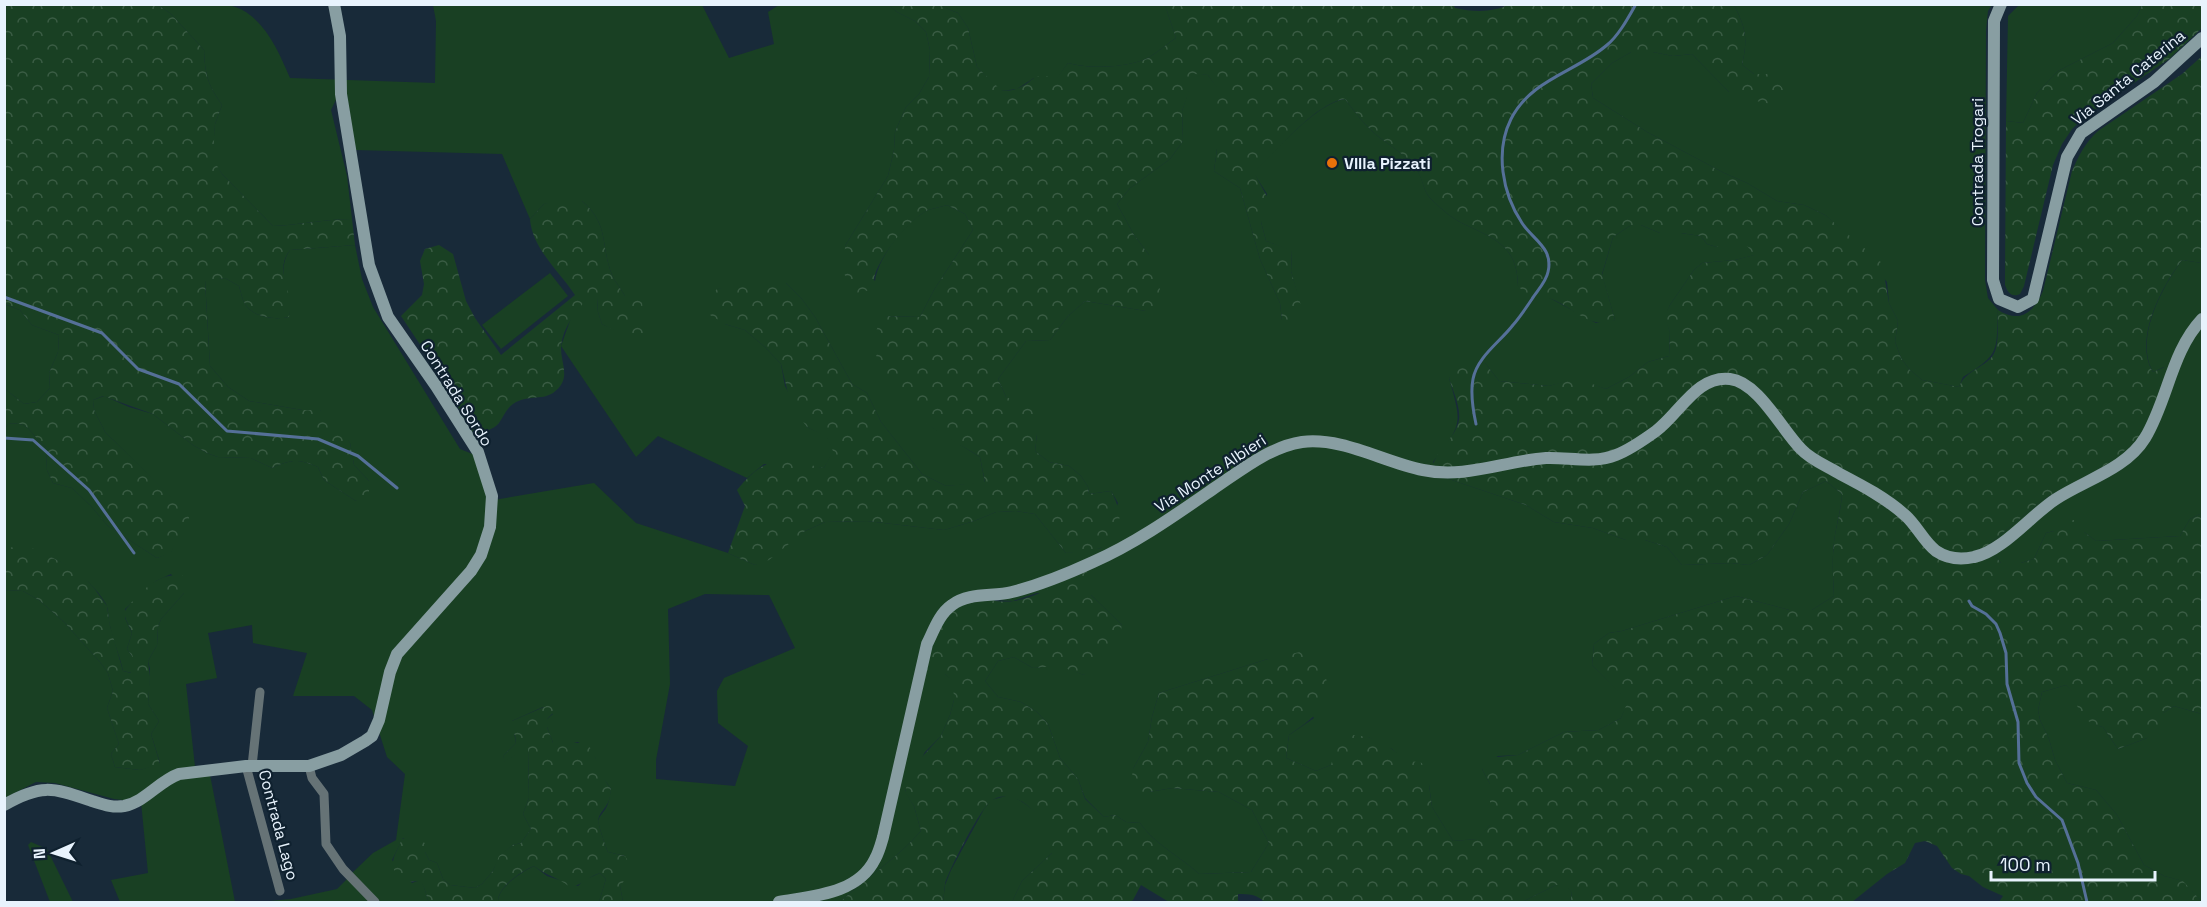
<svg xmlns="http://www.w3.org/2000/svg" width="2207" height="907" font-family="'Space Grotesk',sans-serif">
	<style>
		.green { fill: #194023; fill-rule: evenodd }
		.forest { fill: url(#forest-crowns) }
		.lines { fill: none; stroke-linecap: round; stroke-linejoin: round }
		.stream { stroke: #557098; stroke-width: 3 }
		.street { stroke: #667376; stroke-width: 9 }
		.secondary { stroke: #889ea2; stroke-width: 12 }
		.food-dot { fill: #e8710a; stroke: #0f212f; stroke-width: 2 }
		.labels { text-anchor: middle; stroke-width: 4.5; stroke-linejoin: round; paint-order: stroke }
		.street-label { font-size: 16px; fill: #e8f3fd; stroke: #0f212f }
		.poi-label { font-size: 16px; font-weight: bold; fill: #e8f3fd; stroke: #0f212f; text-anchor: start }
	</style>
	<defs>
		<pattern id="forest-crowns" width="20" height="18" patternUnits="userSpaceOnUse" patternTransform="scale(1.5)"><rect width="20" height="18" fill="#194023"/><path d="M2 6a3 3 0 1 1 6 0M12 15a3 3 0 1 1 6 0" fill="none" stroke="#3a5c44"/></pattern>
	</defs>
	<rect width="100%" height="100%" fill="#182a39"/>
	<g class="green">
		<path d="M158,5c21,0 49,-4 69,0 34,5 51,45 63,73l145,5 1,-62 -3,-16h269l27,53 45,-14 -6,-32 11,-7h110l8,7 18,9 11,11 4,18 -1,27 -10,17 -13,13 -11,25 -1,18 -6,26 -43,70 30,35c3,-24 31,-60 53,-71 6,-2 13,-3 19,-5l18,9 8,16 -39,60 -14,27 -36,-1 16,81 32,30 48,30 5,26 -39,3 -24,-12 -41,-52 -14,-29 -15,-9 -37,-67 -14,-19 -15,-15 -69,6 8,35 20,6 20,17 16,17 4,22 22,41 20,9 7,15 -10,17 -60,-4 -17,14 -89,-42 -22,21 -75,-111 11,-31 16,-18 9,1 1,14 4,12 13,6 10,-34c-4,-7 -10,-14 -13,-21 -12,-30 -2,-50 -30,-74l-38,3 -14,15 -28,-65 -147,-4 -10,-69 -14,29 16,66 5,43c-27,0 -52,6 -79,7l-51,-52 -10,-15 3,-35 7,-19c-14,-20 -17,-30 -18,-55l-33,-36z"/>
		<path d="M942,5h223l11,33c-9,6 -18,14 -28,20 -19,10 -60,11 -80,5l-11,16 -23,-1 -17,11 -16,2 -24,-24 -9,-39 -10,-15 -13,-5z"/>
		<path d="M1734,5h258l-4,6 -2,19 -1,250 3,18 10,12c-2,41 3,44 -35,67l-4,10 -37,-7 -13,-11 -8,-11 -6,-16 3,-21 -9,-18 -2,-21 -44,-51 -18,-16 -21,-10 -27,-4 -30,-18 -23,-10 -77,-41 -54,-34 -2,-14 21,-21 19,-11h22l20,4 19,-2 37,38 25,-18 -12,-9c6,-27 4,-36 -8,-60z"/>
		<path d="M2019,5h123l-5,11 -24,27 -55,28 -21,22 -14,30 -17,-2 2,-105z"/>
		<path d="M1194,73l14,2 9,12v62l-3,22 26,17 20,71 20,44 2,17 21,-4 -12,-45 1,-20 -26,-10 -5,-19 6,-28 -14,-22c23,-21 63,-69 92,-73 10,13 21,28 34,38 15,11 24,16 37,32 7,8 7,21 14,29 10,10 24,22 36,27 32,15 51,22 52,61l30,11 48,26 19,-3 -13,-45 11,-38 18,-12h10l19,8h21l20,3 6,8 10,3h32l6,8 -20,5 -33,3 -8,7 -24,35 -5,12 5,15 -1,24 -21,6 -19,15 -23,12 -30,-10 -27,7 -50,-5 -14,-18 -36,15c13,46 14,46 -16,84l13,16 80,27 28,17 39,6 33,12h19l22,7 15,18 49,-2 18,2 18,-10 22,-31 14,-32 23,-11 16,13c-1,17 -6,31 -8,48 -2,18 -1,35 0,54l-22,14h-23l-53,-14 -114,35 -13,2 -15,11 -2,21 37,36 -8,17 -22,12 -35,2 -46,23 -20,1 -16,13 8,15v41l-12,14 -25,2 -21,-34 -3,-22 -37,-36 -24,-12 -37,28 -15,6 -30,-13 3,-23 25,-17 -46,-59 -109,34 -7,24 -4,25 -15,27 16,23 23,-4 47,4 33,18 17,33 -18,29 -52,2c-19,-18 -44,-29 -59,-51l-14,-1 -11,-7 -11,2 -19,-19 -7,-19 -18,-21 -12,-34 -11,-12 -16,-10 -23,-5 -13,-16 13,-20 16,-4 19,11 26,-3 25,10 38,-50 -31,-30 -54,-2 -24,8 -18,-1 -68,74h18l9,7v19l-4,15 -9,21 -16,16 -20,39 9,15 7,25c-22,26 -55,47 -81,71h-217l-3,-16 5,-30 -17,-4c-2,-4 -10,-28 -10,-31 1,-5 6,-9 8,-13 3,-5 4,-13 5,-19l-10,-14 -6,-18 -17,-15 -8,2 -17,-1 -6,-16v-8l6,-5 -10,-7 -31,14 4,22 -12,12 -1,7 25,-15 1,51 -6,16 8,15 -10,14 -8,2 -13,11 -7,15 -11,13 -7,4 -25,-3 -7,-6 -6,-16 -8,-3 -4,-8 -22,-14 -11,22 20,23 8,-3c6,7 5,14 9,22h-49l-29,-28 22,-21 23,-13 9,-66 -18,-17 -15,-47 -18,-14h-61l14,-43 -54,-10 -1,-18 -44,8 9,45 -31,6 10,92 14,-1 25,127h-115l-9,-22 37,-7 -7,-71 -27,-3 -59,-16 -19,-1 -31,16v-208l18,1 16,9 25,22 36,40 8,11 5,18 -6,17 12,36 -8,10 4,13 25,3 20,-7 -9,-29 8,-13 -11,-17 2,-35 -2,-8 9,-16 1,-18 3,-8 23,-26 -13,-19 -15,7 -31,28v9l7,15 -5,16 5,7v17l-9,-2c-3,-15 -10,-29 -13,-45 -2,-7 -1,-16 -4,-22 -19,-33 -64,-58 -101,-56v-119l3,-5c24,-3 22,12 38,23l1,23 6,13 19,5 19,18 17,20 49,32 14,-6 16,-39 -82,-81c-5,-13 -12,-17 -12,-32l11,-4 25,11 24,7 40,31 14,8 11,4 33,1 21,10c20,-9 26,-9 46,-1l6,13 32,21 13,-20 -15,-16 -4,-22 -30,-33h-18l-53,-9 -21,-14 -18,-21 -5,-86 20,-2 14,8c2,6 3,13 6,18 9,14 30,16 44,13 2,-22 -14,-47 1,-67l65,-5 7,34 11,28 87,142 25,10 9,41 100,-17 42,40 92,30 27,12 50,-34 20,-9 42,-1 77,9 30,-9 22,-9 20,-1 19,3 31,39 35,-5 17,-45 -7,-12 -22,3 -1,-7 -7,-11 -12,-10 -20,-4 -14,-11 2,-17 -31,-37 -8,-18 28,-38 24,-1 18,-24 17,-15 61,10 3,-56 -15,-20 -17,-31 13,-16 40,-29 13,-18 -1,-30zM705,594l64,1 26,53 -71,30 -7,13 1,32 30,23 -13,40 -79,-7v-19l14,-76 -2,-75z"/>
		<path d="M2182,260l20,3v250l-12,6 -10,17 -84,5 -12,-9 -30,-1 -8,2 -12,26 -13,4h-20l-14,-17 55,-46 61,-33 9,-8 52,-92 -11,5c-19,-33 9,-85 29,-112z"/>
		<path d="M550,273l18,23 -67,53 -19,-24z"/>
		<path d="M4,304l16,6 12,15 27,10 -1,17 -9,21 1,15 -13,14 -13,2 -19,-15z"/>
		<path d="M2066,685l9,8c1,15 11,31 28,34l15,22 29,-11 16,-25 11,-7 28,8v188l-20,-21 -18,-5 -20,-11 -27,-50 -21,-25 -29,-7 -12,-23 -6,-21 -9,-19 -2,-10 4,-18z"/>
		<path d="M1010,795c15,8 37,22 41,39 2,6 1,13 1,19l-30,28 -10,21h-69l2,-17 6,-15 33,-61 7,-9z"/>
		<path d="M31,842l16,7 26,53h-23l-22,-57z"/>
		<path d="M534,866l13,10 31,10 6,-6 16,-7 6,6 -7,23h-101c-1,-14 23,-30 36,-36z"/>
		<path d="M348,878l22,24h-112l33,-3 46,-10z"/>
		<path d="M1556,885h11l5,8 -2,9h-48z"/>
	</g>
	<g class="forest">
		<path d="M5,4l153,1 13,9 33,36c1,25 4,35 18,55l-7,19 -2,35 9,15 51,52c27,-1 52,-7 79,-7l3,26 -65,5c-14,18 -2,33 0,52 0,4 0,10 -1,15 -14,3 -35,1 -44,-13 -3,-5 -4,-12 -6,-18l-14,-8 -20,3 5,85 18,21 21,14 53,9h18l16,11 14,22 4,22 15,16v14l-13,6 -32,-21 -6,-13c-20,-8 -26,-8 -46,1l-21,-10 -33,-1 -11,-4 -14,-8 -40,-31 -50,-18 -10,4c0,15 7,19 12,32l83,81 4,20 -13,2 -8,18 -14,5 -49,-32 -17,-20 -19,-18 -19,-5 -6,-13 -1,-23c-16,-11 -14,-26 -38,-23l-3,5v-40l19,15 13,-2 13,-14 -1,-15 9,-21 1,-17 -27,-10 -12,-15 -15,-6z"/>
		<path d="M1453,4l2,4c19,4 37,5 55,-4l224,1c12,24 14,33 8,60l12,9h18l17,23 -13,8 -20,-4 -27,-9 -37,-38 -19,2 -20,-4h-22l-19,11 -21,21 2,14 54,34 77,41 23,10 30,18 27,4 21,10 57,48 7,40 9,18 -3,21 6,16 8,11 13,11 37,7c8,-20 33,-20 37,-39 3,-12 1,-26 2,-38 22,14 36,2 45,-19l29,-120c7,-16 13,-28 26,-40l84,-57 20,-18v207l-20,-3c-20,26 -49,80 -29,112l12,-5 -12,45 -15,28 -35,27 -61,33 -55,46 14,17h20l13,-4 12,-26 8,-2 7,-11h16l7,12 12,9 84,-5 10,-17 12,-6v201l-28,-8 -11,7 -1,12 -15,13 -29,11 -15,-22c-18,-3 -27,-17 -29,-34l-8,-8 -24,7 -4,18 2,10 9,19 6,21 12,23 29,7 21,25 27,50 20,11 19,5 19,21h-203l4,-6 -20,-9 -14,-11 -8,-2 -9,-6 -15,-22 -12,-5 -10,2 -10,20 -18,11 -35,28h-282l2,-9 -6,-8h-10l-34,17h-258c-7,-8 -15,-8 -26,-8v8h-69l-28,-17 -8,15 -3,2h-118l10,-21 30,-28c-1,-23 -6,-32 -24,-47 -11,-9 -27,-14 -38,-4 -11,9 -41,68 -45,82 -1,6 -1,12 -2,18h-103c26,-24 59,-45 81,-71l-7,-25 -9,-14 6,-23 30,-33 9,-21 4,-15 -1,-19 -8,-7h-19c1,-31 14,-64 46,-72 14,-4 28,1 42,-1 24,-4 50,-20 73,-30l4,24 31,30 -5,23 -33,27 -25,-9 -26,2 -19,-11 -16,4 -13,20 13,16 23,5 16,10 11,12 12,34 18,21 7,20 19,18 11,-2 11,7 14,1c15,22 40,33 59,51l52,-2 18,-29 -17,-33 -33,-18 -47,-4 -23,4 -19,-1 3,-22 15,-27 4,-25 7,-24 109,-34 32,-7c48,34 30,56 -11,83l-3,23 30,13 15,-6 7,-26 16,-4 14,2 16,6 22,17 16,3 7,22 3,22 21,34 24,-2 13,-14v-41l-8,-15 5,-11 31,-3 46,-23 35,-2 22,-12 7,-17 -36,-36 2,-21 15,-11 13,-2 114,-35 53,14h23l22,-14c-1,-18 -2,-36 0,-54 2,-17 7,-30 8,-48l-16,-13 -23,11 -14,32 -22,31 -18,10 -18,-2 -49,2 -15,-18 -22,-7h-19l-33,-12 -39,-6 -28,-17 -80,-27 -13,-9c0,-18 23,-30 26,-49 2,-13 -7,-31 -10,-42l13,-13 23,-2 14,18 50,5 27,-8 30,11 23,-12 19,-15 21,-6 1,-24 -6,-15 6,-12 24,-35 8,-7 33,-3 19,-5 -6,-8h-31l-10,-3 -6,-8 -20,-3h-21l-19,-8h-10l-18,12 -11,37 13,46c-25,12 -44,-16 -67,-22 -5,-2 -13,-1 -19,-1l-11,-11c-1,-39 -20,-46 -52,-61 -12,-5 -26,-17 -36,-27 -7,-8 -7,-20 -14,-29 -13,-16 -22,-21 -37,-32 -13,-10 -24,-25 -34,-38 -29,3 -69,53 -91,73 6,13 13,22 18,36l-11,14 5,19 26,9 -1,21 13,45 -16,12 -6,-8 -2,-17 -20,-44 -20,-71 -26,-17 3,-22v-61l-9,-13 -13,-1 -13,37 1,30 -13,18 -40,29 -13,16 17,31 15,20 10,27 3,26 -16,3 -61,-10 -17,15 -18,24 -24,1 -28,38 8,18 26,11 5,26 -2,17 14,11 20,4 12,10 7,11 1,7 22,-3c11,19 15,48 -11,57 -10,4 -23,4 -34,5l-31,-39 -19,-3 -20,1 -22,9 -30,9 -77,-9 -42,1 -20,9 -36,29 -14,5 -27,-12 17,-47 -8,-16c15,-18 30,-32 55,-30 11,1 21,7 32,8l9,-17 -6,-14 -20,-10 -16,-21 -10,-42 -16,-17 -20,-17 -20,-6 -15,-9 -5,-16 12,-10 50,-10 19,4 15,15 14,19 37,67 15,9 14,29 41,52 24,12 39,-4 -5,-25c-15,-10 -32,-18 -47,-29 -26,-19 -66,-60 -57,-96 1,-5 6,-11 8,-16l36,1 14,-27 39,-60 -8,-16 -18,-9c-6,2 -13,3 -19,5 -19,10 -41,38 -50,57 -4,7 -4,15 -8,23l-13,3 -13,-19 1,-28 43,-70 6,-26 1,-18 11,-25 13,-13 10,-17 1,-27 -4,-18 -11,-11 -18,-9 -8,-7h53l3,3 13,5 10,15 9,39 25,24c4,-1 10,0 14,-2 20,-7 14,-18 41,-11l11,-15c20,6 60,5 80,-5 10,-6 19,-14 28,-20l-11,-33z"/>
		<path d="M2142,5h60v23l-33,31 -82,56 -15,14 -10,15 -9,21 -29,121 -4,8c-9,4 -12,-2 -15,-9l1,-164 17,2 14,-30 21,-22 55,-28 24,-27z"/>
		<path d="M561,200l21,1c28,24 18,44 30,74 3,7 9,14 13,21l17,2 2,36 -15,4 -27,-14 -4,-12 -1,-14h-9c-12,13 -25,29 -27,48 -1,17 12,33 -8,47 -13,8 -25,1 -40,11 -7,5 -9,12 -14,19 -6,7 -16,9 -25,11l-51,-85 -22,-33 21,-21 2,-11 -4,-23 5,-12 14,-4 14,9 13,47 9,17 26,37 74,-60c-16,-24 -43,-47 -45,-76l14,-15z"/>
		<path d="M15,547l20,2 32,16 14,9 13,14 13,18 3,20 13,45 8,2 1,-17 -5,-7 5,-16c-2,-7 -9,-15 -7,-22 1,-3 5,-6 6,-8 15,-17 33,-33 57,-26v8l-4,8 -23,26 -3,8 -1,18 -9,16 2,16 -2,27 11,17 -8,13 9,30 -20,6 -25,-3 -4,-13 8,-10 -12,-36 6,-17 -5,-18 -8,-11 -36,-40 -25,-22 -16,-9 -18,-1v-42z"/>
		<path d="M551,704l8,3 -12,12v8l6,16h33c13,13 12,30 25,46 -1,19 -10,19 -13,31 0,4 8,28 10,32l17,4c9,13 4,19 -5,30l3,16h-24l7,-23 -6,-6c-11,3 -19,13 -30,14 -11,-9 -25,-12 -36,-21 -13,5 -37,22 -36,36h-69c-4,-8 -3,-14 -9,-21l-17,1c-17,-17 -9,-24 -1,-43 10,-3 16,-2 24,5l-1,8 4,8 8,3 6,16 7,6 25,3 7,-4 11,-13 6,-15 14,-11 8,-2 10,-14 -8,-15 6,-16 -1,-50 -26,15 2,-8 12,-12 -1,-8 -6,-6 3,-8z"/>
	</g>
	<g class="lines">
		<g class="stream">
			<path d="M4,297l98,36 36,36 41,15 48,47 91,8 40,17 39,32"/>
			<path d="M1476,424c-3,-14 -6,-30 -3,-45 4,-22 27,-37 40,-54 7,-8 13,-17 19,-26 5,-8 14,-17 16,-27 6,-24 -16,-33 -26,-49 -20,-30 -27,-72 -11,-104 20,-40 65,-47 96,-74 12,-10 21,-27 29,-41"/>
			<path d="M4,438l29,2 56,50 45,63"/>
			<path d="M1969,601l3,5 14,8 10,10 4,9 6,20 1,31 11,38 1,41 8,20 9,14 26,23 16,43 9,39"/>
		</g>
		<g class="street">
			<path d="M246,766l34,125"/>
			<path d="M252,766l8,-74"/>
			<path d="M309,766l3,12 12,16 2,50 17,25 32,33"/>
		</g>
		<g class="secondary">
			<path d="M2001,4l-7,17 -1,259 6,19 19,8 15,-8 34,-142 14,-24 73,-51 48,-44"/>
			<path d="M4,805c38,-22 49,-17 88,-4 10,3 20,7 32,5 21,-4 35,-25 55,-32l67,-8h63l32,-11 24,-14 7,-5 7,-16 11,-48 7,-18 74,-83 10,-16 9,-28 2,-31 -14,-44 -42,-66 -48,-69 -19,-52 -28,-171 -1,-58 -6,-32"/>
			<path d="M779,902c34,-6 79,-8 96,-43 4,-7 6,-15 8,-22l44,-193c7,-14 12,-30 25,-39 17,-13 41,-8 60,-13 28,-7 55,-18 81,-30 43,-19 81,-46 120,-73 27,-18 56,-42 89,-47 41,-5 81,20 121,28 42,9 81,-9 123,-12 23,-1 48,6 70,-3 13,-5 29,-16 40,-24 24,-18 41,-56 74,-52 28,3 52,51 71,70 10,11 26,17 39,25 23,12 46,24 66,42 11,10 18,26 30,35 12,8 25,9 38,6 29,-6 57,-42 82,-58 29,-19 70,-30 89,-61 23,-38 26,-86 57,-119"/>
		</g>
	</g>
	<circle class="food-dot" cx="1332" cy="163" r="6"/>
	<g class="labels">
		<g class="street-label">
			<text transform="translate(2128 77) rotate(-39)" y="6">Via Santa Caterina</text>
			<text transform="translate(1977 162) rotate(-90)" y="6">Contrada Trogari</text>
			<text transform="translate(457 393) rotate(58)" y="6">Contrada Sordo</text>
			<text transform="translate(1210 473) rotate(-33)" y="6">Via Monte Albieri</text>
			<text transform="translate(279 825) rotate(75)" y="6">Contrada Lago</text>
		</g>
		<g class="poi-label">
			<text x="1344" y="169">VIlla Pizzati</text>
		</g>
	</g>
	<rect width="2207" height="907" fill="none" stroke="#e8f3fd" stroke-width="12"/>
	<g transform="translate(54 853) rotate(267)" stroke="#0f212f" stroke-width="4.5" paint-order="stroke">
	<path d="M0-4.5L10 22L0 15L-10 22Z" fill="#e8f3fd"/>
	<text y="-9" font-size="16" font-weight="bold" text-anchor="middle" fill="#e8f3fd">N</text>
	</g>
	<path d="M1991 871v9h164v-9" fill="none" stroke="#e8f3fd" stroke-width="3"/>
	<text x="2000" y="871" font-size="18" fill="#e8f3fd" stroke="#0f212f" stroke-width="4.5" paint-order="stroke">100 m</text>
</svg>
